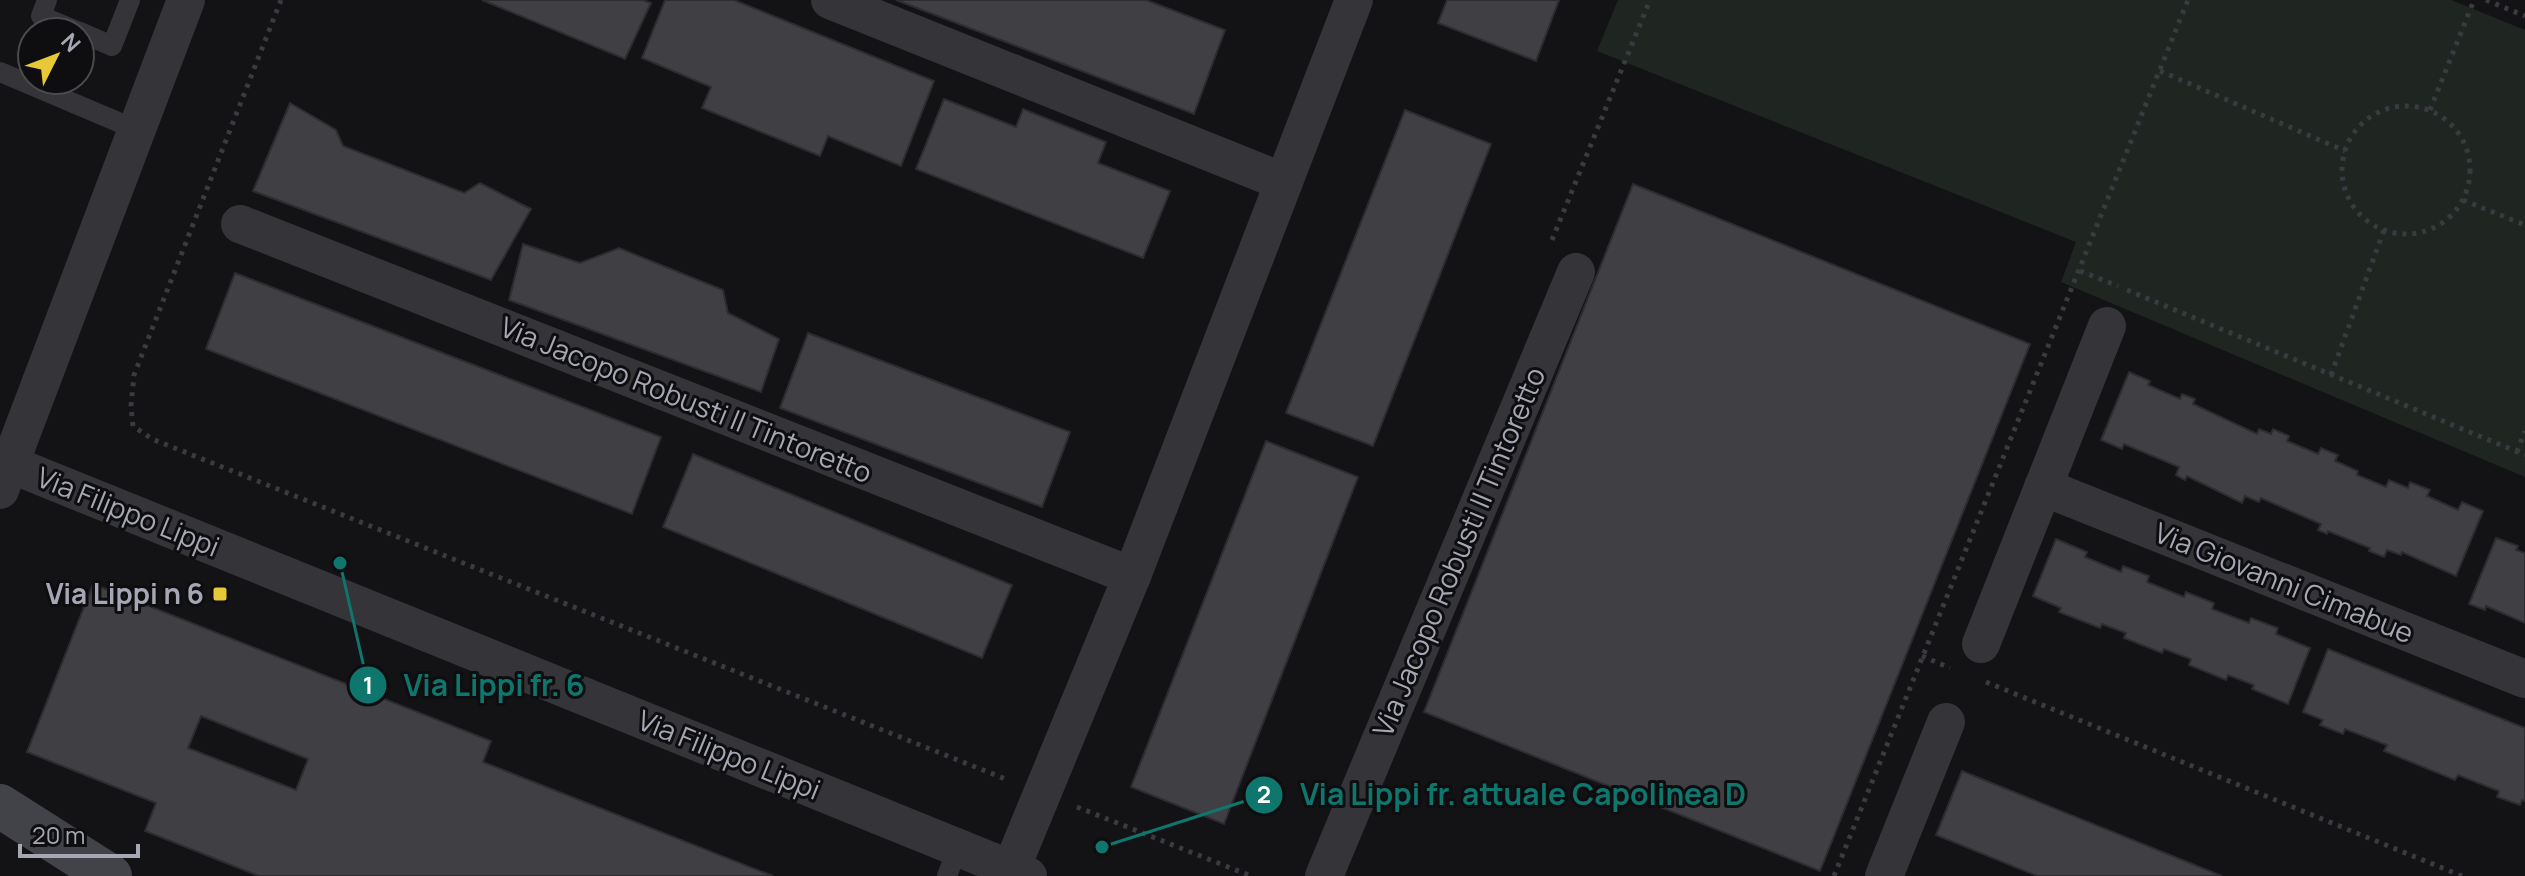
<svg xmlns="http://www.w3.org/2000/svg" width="2525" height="876" font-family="Manrope,sans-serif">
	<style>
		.green { fill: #1f2621 }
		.building { fill: #3f3f44; stroke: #2d2c30; stroke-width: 2; fill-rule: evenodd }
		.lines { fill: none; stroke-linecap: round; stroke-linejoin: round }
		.path { stroke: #3a3a40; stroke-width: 5; stroke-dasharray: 4 6; stroke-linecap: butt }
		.lane { stroke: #343439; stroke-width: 20 }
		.street { stroke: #343439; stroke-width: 38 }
		.secondary { stroke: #424249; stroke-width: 44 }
		.poi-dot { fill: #e7c937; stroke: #0e0d0f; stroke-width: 3 }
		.labels { text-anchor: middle; stroke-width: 6; stroke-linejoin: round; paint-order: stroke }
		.street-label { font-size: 28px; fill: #a5a7b4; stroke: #0e0d0f }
		.poi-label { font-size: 28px; font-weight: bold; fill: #a5a7b4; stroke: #0e0d0f; text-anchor: end }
		.leader { fill: none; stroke: #0f766e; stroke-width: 3 }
		.callout-dot { fill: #0f766e; stroke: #0e0d0f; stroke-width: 3 }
		.mark-label { font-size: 24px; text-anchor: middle; font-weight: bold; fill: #fff }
		.callout-label { font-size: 30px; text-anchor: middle; font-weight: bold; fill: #0f766e; stroke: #0e0d0f; stroke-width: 6; stroke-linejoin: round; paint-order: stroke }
	</style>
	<rect width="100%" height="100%" fill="#131214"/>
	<path class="green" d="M1618,0h833l74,30v447l-464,-195 15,-40 -479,-191z"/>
	<g class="building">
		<path d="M482,0h161l8,3 -26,56z"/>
		<path d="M665,0h69l200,81 -33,85 -73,-30 -8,20 -118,-48 9,-21 -69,-29z"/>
		<path d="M896,0h250l79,30 -31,84z"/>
		<path d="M1447,0h112l-23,61 -98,-38z"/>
		<path d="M944,99l72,28 7,-18 83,33 -8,21 72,28 -27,67 -227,-89z"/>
		<path d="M290,103l46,27 7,16 121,47 16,-10 51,26 -40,71 -238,-89z"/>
		<path d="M1405,110l86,34 -118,302 -87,-33z"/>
		<path d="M1633,184l397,160 -210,527 -396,-159z"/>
		<path d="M523,244l57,19 39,-15 104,42 5,23 51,26 -18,53 -252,-92z"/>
		<path d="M235,273l426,164 -29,77 -426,-165z"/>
		<path d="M808,333l262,99 -28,75 -262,-99z"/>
		<path d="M2129,372l21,9 -2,4 32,14 2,-5 13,5 -2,5 64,30 2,-5 12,5 2,-5 16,7 -2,5 31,13 3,-6 17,7 -3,6 23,10 -1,4 29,12 3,-7 19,8 2,-6 20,8 -3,6 31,14 4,-8 21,9 -27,65 -54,-24 -1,3 -14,-5 -3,7 -15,-6 1,-3 -42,-17 -1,3 -9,-4 3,-6 -60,-26 -2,4 -14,-6 -3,7 -55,-27 -2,4 -9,-5 3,-8 -55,-23 -2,5 -21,-9z"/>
		<path d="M1266,441l92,36 -134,347 -93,-37z"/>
		<path d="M693,454l319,131 -30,73 -319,-131z"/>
		<path d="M2496,538l22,8 -2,4 9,3v70l-39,-17 -1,4 -16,-6z"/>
		<path d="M2056,539l31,13 -2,5 36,15 2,-6 26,10 -2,6 37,15 2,-5 28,11 -2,6 37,14 2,-5 27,10 -2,6 34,14 -22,56 -36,-15 2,-4 -26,-10 -2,5 -37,-15 2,-6 -27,-10 -2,4 -38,-15 2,-5 -24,-9 -2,4 -41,-16 2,-4 -28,-12z"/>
		<path d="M93,584l398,157 -8,21 290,114h-514l-114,-45 11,-28 -129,-51zM201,716l107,43 -12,31 -108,-42z"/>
		<path d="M2328,649l197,79v73l-3,-1 -2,5 -23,-8 2,-6 -41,-16 -3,5 -71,-29 3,-6 -42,-16 -2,5 -23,-9 3,-5 -20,-8z"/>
		<path d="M1962,771l260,105h-185l-101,-41z"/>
	</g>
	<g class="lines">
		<g class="path">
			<path d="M281,0l-147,375 -3,31 2,20 19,13 856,341"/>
			<path d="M2486,0l39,16"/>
			<path d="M2160,71l185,80"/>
			<circle cx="2406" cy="170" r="64"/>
			<path d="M2430,110l44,-110"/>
			<path d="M2463,200l62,25"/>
			<path d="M1552,240l98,-240"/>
			<path d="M2080,271l38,15"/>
			<path d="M2127,290l398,165"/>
			<path d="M2331,375l53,-145"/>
			<path d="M2517,452l8,-21"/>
			<path d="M1922,656l28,12"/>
			<path d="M1986,682l476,194"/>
			<path d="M1077,807l174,69"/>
			<path d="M1834,876l354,-876"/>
		</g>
		<g class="lane">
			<path d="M47,0l-6,16 38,16"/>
			<path d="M80,32l32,14 18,-46"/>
			<path d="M0,72l137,58"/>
			<path d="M947,876l11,-29"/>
		</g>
		<g class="street">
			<path d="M830,0l454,182"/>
			<path d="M240,224l892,352"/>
			<path d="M10,464l1018,412"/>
			<path d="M2043,487l482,192"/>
			<path d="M0,490l186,-490"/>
			<path d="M1981,644l126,-318"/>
			<path d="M1011,869l121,-293 222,-576"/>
			<path d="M1324,876l252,-604"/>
			<path d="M1884,876l62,-154"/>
		</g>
		<path class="secondary" d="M0,806l110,70"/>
	</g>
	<rect class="poi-dot" x="212" y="586" width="16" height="16" rx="4"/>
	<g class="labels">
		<g class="street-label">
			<text transform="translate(686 400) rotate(22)" y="10">Via Jacopo Robusti Il Tintoretto</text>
			<text transform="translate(128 512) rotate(22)" y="10">Via Filippo Lippi</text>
			<text transform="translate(1459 552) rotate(-67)" y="10">Via Jacopo Robusti Il Tintoretto</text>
			<text transform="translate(2284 583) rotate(22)" y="10">Via Giovanni Cimabue</text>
			<text transform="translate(729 755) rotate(22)" y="10">Via Filippo Lippi</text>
		</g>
		<g class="poi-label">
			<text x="204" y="604">Via Lippi n 6</text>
		</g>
	</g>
	<path class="leader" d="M340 563L368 685M1102 847L1264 795"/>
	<g class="callout-dot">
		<circle cx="340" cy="563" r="8"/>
		<circle cx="1102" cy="847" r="8"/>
		<circle cx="368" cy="685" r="20"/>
		<circle cx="1264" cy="795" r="20"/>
	</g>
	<g class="mark-label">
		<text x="368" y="694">1</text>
		<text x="1264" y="803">2</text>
	</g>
	<g class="callout-label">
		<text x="494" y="696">Via Lippi fr. 6</text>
		<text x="1523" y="805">Via Lippi fr. attuale Capolinea D</text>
	</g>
	<g transform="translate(56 56) rotate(48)"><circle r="38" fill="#0e0d0f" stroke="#4a4b51" stroke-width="2"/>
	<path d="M0-6L14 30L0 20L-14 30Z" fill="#e7c937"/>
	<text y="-12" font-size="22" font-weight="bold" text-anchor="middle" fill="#a5a7b4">N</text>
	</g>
	<path d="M20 844v12h118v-12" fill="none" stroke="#a5a7b4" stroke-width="4"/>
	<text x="32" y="844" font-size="24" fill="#a5a7b4" stroke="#0e0d0f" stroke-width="6" paint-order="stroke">20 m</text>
</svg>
